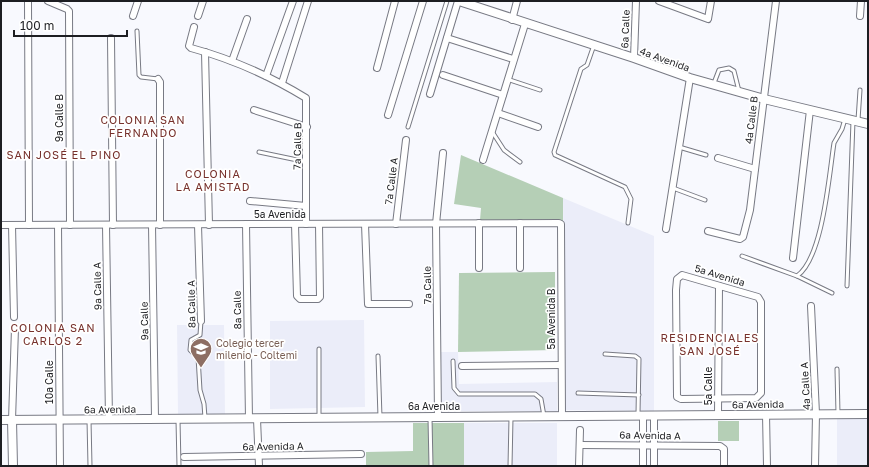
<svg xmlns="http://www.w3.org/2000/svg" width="869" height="467" font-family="'Golos Text',sans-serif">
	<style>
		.built { fill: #ebedf9 }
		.green { fill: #b5cfb6 }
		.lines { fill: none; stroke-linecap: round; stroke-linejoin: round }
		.lane-casing { stroke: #787a84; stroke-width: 5 }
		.street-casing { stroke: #787a84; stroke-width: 8 }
		.secondary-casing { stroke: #787a84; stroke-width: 10 }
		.lane { stroke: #fff; stroke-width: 3 }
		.street { stroke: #fff; stroke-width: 6 }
		.secondary { stroke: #fff; stroke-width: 8 }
		.labels { text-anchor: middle; stroke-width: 3.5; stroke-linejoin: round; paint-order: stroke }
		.street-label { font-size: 10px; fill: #1d1e22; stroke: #fff }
		.education-label { font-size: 10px; fill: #785e54; stroke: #fff; text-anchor: start }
		.neighbourhood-label { font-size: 11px; letter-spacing: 1px; fill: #77312c; stroke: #fff }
	</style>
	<rect width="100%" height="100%" fill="#f8f9fe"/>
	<g class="built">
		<path d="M563,198l91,38v175l-89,-1z"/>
		<path d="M364,320l1,87 -95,2v-88z"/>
		<path d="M177,325h47l1,89h-47z"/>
		<path d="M440,352h18l1,32 98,-2v29h-115z"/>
		<rect x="837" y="418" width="31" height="48"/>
		<rect x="464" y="423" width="93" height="43"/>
	</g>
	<g class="green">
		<path d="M461,155l102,43v23l-83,-1 1,-12 -27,-4z"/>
		<path d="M555,272v78l-97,2 1,-79z"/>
		<rect x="718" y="421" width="21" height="20"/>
		<path d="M413,423h51v43h-98v-14l47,-1z"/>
	</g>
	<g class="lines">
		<g class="lane-casing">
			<g id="lane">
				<path d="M137,31l2,44 2,2 17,2"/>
				<path d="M594,45l-7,20 -6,4 -27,83 1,3 70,32 6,12 -3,24"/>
				<path d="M507,79l33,11"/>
				<path d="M714,83l5,-13 10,-2 5,3 5,20"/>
				<path d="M858,120l2,-30"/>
				<path d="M408,127l39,-126"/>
				<path d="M493,133l11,17 16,12"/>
				<path d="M679,147l27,8"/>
				<path d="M259,152l48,10"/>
				<path d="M673,188l32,12"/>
				<path d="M742,256l55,20c26,-18 32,-101 37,-133l8,-14 3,-10"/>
				<path d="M797,276l35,17"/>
				<path d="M847,286l6,-165"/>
				<path d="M201,321l-1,14 -9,5 -1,10 3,3h3l2,4 2,33 4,14 1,14"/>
				<path d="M605,354l30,2 4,3 -1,55"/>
				<path d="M378,356l2,61"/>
				<path d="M453,361l1,27 5,6h76l6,5 3,17"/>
				<path d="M837,369l1,45"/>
				<path d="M578,393l61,2"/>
				<path d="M319,418v-69"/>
				<path d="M430,418l1,48"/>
				<path d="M89,420l1,46"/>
				<path d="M178,420l1,46"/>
				<path d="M510,466l1,-48"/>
			</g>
		</g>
		<g class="street-casing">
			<g id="street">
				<path d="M28,1l1,224"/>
				<path d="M48,1l19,8 2,2 1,214"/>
				<path d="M659,1l49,18 3,-18"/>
				<path d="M133,16l5,-15"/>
				<path d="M198,16l5,-15"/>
				<path d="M860,16l1,-15"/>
				<path d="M512,20l5,-19"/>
				<path d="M194,27l-5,19 2,2c41,11 79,28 115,50v126"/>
				<path d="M111,38l2,187"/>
				<path d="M447,38l66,21"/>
				<path d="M205,52l4,173"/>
				<path d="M634,58l2,-57"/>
				<path d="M232,61l15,-42"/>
				<path d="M377,68l18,-67"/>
				<path d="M443,75l60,20"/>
				<path d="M266,76l27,-75"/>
				<path d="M158,79l2,3v143"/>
				<path d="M282,83l26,-82"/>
				<path d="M430,94l28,-93"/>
				<path d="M254,110l53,17"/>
				<path d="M498,113l40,14"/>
				<path d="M388,115l35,-114"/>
				<path d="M718,158l37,11"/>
				<path d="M483,160l42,-136"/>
				<path d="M250,201l56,5"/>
				<path d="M246,224l3,195"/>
				<path d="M295,224l2,72 3,3h18l2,-2 -1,-73"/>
				<path d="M365,224l3,80h41"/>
				<path d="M396,224l10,-84"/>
				<path d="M1,225l558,-2 2,1 1,192"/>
				<path d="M12,225l2,92"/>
				<path d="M58,225l2,241"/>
				<path d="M106,225l3,194"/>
				<path d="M152,225l3,193"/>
				<path d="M198,225l3,96"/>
				<path d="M666,229l24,-151"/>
				<path d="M708,231l32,8 3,-2 7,-27 26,-209"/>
				<path d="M793,258l17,-148"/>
				<path d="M479,268v-45"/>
				<path d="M520,268v-45"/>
				<path d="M682,275l76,22 3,5v91l-5,5 -75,1 -4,-2 -1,-107 1,-11z"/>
				<path d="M811,306l5,108 -1,52"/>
				<path d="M462,366l99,-1"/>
				<path d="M766,414l1,52"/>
				<path d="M718,415l1,-129"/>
				<path d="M438,416l-2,-192 7,-71"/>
				<path d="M257,419l2,47"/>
				<path d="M12,420l3,-92"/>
				<path d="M580,445l140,1 4,3v17"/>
				<path d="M184,457l177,-3"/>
				<path d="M579,466l1,-36"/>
				<path d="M643,466v-50"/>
				<path d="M654,466v-50"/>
			</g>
		</g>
		<g class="secondary-casing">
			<g id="secondary">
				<path d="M459,1l175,57 56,20 74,21 104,25"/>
				<path d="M1,420l867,-6"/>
				<path d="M12,420l1,46"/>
			</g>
		</g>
		<use href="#lane" class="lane"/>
		<use href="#street" class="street"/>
		<use href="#secondary" class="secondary"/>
	</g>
	<defs>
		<g id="school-pin" transform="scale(1.15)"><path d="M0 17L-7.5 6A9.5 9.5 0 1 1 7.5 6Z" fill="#8d6e63" stroke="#fff"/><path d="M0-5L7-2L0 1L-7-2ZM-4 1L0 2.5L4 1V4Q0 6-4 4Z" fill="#fff"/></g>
	</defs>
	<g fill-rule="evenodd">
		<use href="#school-pin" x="201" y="349"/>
	</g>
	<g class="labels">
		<g class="street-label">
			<text transform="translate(625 29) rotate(-88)" y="4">6a Calle</text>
			<text transform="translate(665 59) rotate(20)" y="4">4a Avenida</text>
			<text transform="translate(59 118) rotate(-90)" y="4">9a Calle B</text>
			<text transform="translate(751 120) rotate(-83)" y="4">4a Calle B</text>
			<text transform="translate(297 146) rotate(-89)" y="4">7a Calle B</text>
			<text transform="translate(391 181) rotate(-83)" y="4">7a Calle A</text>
			<text x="280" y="218">5a Avenida</text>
			<text transform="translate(720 275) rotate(17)" y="4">5a Avenida</text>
			<text transform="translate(427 285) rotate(-91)" y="4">7a Calle</text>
			<text transform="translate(97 286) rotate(-91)" y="4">9a Calle A</text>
			<text transform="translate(191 304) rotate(-91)" y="4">8a Calle A</text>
			<text transform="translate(237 310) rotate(-91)" y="4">8a Calle</text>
			<text transform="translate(551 319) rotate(-90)" y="4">5a Avenida B</text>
			<text transform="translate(144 321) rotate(-91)" y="4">9a Calle</text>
			<text transform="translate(49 382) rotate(-90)" y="4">10a Calle</text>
			<text transform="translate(708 386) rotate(-90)" y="4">5a Calle</text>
			<text transform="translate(805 386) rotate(-93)" y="4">4a Calle A</text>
			<text transform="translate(758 404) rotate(-1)" y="4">6a Avenida</text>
			<text x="434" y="410">6a Avenida</text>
			<text transform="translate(110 409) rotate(-1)" y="4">6a Avenida</text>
			<text transform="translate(650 435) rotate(1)" y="4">6a Avenida A</text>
			<text transform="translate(273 446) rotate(-1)" y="4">6a Avenida A</text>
		</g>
		<g class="education-label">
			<text x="216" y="347">Colegio tercer<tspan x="216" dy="12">milenio - Coltemi</tspan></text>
		</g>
		<g class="neighbourhood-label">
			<text x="143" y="124">COLONIA SAN<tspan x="143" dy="13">FERNANDO</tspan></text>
			<text x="64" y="159">SAN JOSÉ EL PINO</text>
			<text x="213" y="178">COLONIA<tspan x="213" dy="13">LA AMISTAD</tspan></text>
			<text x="53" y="332">COLONIA SAN<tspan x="53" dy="13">CARLOS 2</tspan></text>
			<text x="710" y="342">RESIDENCIALES<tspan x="710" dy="13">SAN JOSÉ</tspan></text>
		</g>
	</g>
	<rect width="869" height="467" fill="none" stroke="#1d1e22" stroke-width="4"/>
	<path d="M14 30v6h113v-6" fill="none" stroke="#1d1e22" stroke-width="2"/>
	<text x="20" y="30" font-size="12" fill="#1d1e22" stroke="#ffffff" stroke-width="3" paint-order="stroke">100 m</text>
</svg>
